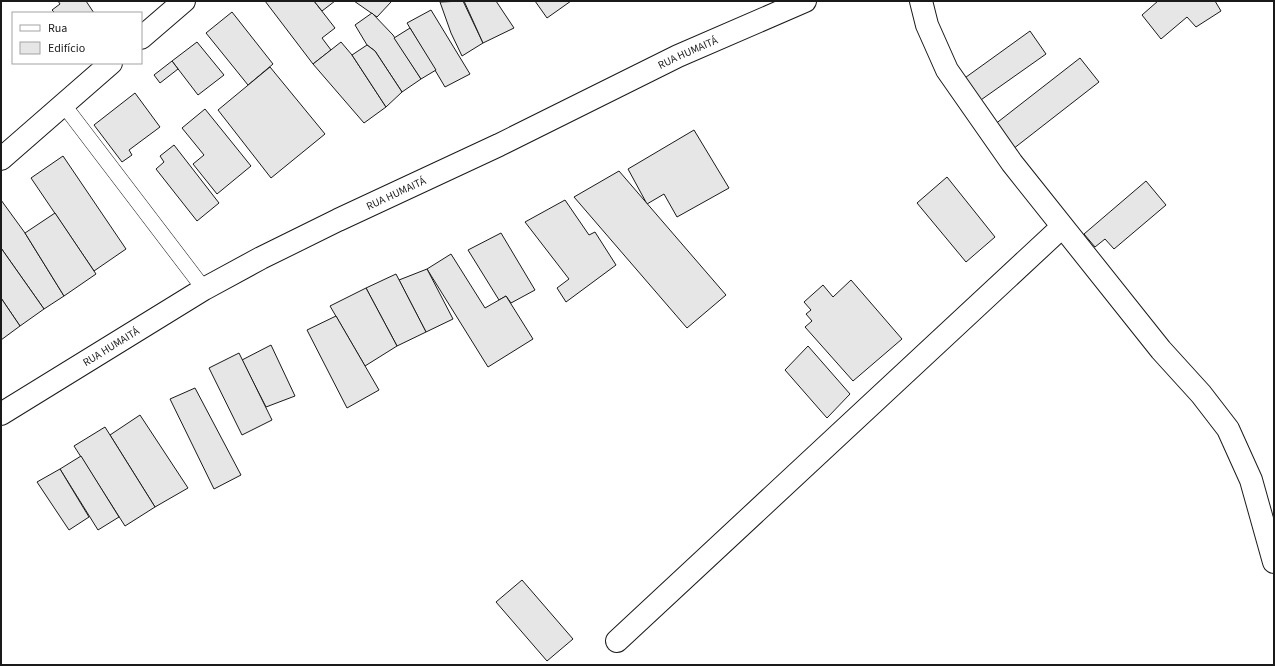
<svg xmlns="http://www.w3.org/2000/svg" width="1275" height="666" font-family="'Source Sans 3',sans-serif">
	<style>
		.building { fill: #e6e6e6; stroke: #1a1a1a }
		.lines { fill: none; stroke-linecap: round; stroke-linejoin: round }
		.service-casing { stroke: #1a1a1a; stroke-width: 16 }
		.minor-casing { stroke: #1a1a1a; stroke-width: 24 }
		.primary-casing { stroke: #1a1a1a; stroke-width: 24 }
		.service { stroke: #fff; stroke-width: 15 }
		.minor { stroke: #fff; stroke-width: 22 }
		.primary { stroke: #fff; stroke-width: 22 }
		.labels { text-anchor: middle; stroke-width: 3; stroke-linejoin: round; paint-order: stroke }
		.street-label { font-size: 11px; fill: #1a1a1a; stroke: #fff }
	</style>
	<rect width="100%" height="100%" fill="#fff"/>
	<g class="building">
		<path d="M58,1h28l8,12h-39l-3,-3 8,-6z"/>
		<path d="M265,1h49l21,27 -13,10 9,12 -18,14z"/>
		<path d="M314,1h21l-13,10z"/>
		<path d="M354,1h36l1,1 -14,15z"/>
		<path d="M463,1l20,42 -21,13 -11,-23 -11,-31z"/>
		<path d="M464,1h32l18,27 -31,15z"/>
		<path d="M535,1h36l-24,17z"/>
		<path d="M1158,1h57l6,10 -25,16 -9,-10 -26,22 -19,-24z"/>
		<path d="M431,10l39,64 -25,13 -38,-64z"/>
		<path d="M232,12l41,52 -25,21 -42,-52z"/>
		<path d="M372,13l21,22 28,44 -19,13 -27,-41 -8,-6 -12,-20z"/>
		<path d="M410,28l26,42 -15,9 -27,-41z"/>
		<path d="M1030,31l16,23 -68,48 -16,-22z"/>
		<path d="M197,42l27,33 -26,20 -26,-34z"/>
		<path d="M341,42l11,13 34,52 -22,16 -51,-59z"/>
		<path d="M367,45l8,6 27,41 -16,15 -34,-52z"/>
		<path d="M1080,58l19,24 -86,67 -19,-24z"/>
		<path d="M172,61l6,8 -18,14 -6,-8z"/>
		<path d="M270,67l55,67 -54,44 -53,-68z"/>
		<path d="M135,93l25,34 -31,23 3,5 -10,7 -28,-37z"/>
		<path d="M205,109l46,57 -34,28 -24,-30 11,-9 -22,-27z"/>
		<path d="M694,130l35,58 -52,29 -13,-23 -17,10 -19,-35z"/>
		<path d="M174,145l45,58 -22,18 -41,-52 8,-7 -4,-6z"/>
		<path d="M63,156l63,93 -32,22 -63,-93z"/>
		<path d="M619,171l107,124 -39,33 -113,-131z"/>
		<path d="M947,177l48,60 -29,25 -49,-59z"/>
		<path d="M1146,181l20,24 -52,44 -9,-10 -10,8 -11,-13z"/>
		<path d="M1,200l24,33 39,63 -20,13 -43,-61z"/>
		<path d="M565,200l24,35 6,-3 21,33 -50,37 -9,-14 12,-9 -44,-57z"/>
		<path d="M55,213l41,61 -32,22 -39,-63z"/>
		<path d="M501,233l34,57 -24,13 -5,-7 -7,4 -31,-50z"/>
		<path d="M1,248l43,61 -24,17 -19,-28z"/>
		<path d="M451,254l34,54 21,-12 27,43 -45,28 -61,-98z"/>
		<path d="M427,269l26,50 -27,13 -27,-52z"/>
		<path d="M396,274l30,58 -29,14 -31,-58z"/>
		<path d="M851,280l51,59 -49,42 -48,-54 7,-6 -6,-7 5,-4 -7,-8 19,-17 10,12z"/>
		<path d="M366,288l31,58 -32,20 -35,-60z"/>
		<path d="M1,298l19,28 -19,14z"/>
		<path d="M336,316l43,74 -32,18 -40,-78z"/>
		<path d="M271,345l24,51 -29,11 -24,-47z"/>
		<path d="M808,346l42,48 -23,24 -42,-48z"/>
		<path d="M239,353l33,67 -30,15 -33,-67z"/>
		<path d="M195,388l46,87 -27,14 -44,-90z"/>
		<path d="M140,415l48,73 -33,19 -45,-72z"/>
		<path d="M105,427l50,80 -30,19 -51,-80z"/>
		<path d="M81,456l38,61 -21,13 -38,-61z"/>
		<path d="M60,469l29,48 -20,13 -32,-48z"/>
		<path d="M522,580l51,59 -26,22 -51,-59z"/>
	</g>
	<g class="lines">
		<g class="service-casing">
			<path id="service" d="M63,104l141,185"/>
		</g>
		<g class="minor-casing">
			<g id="minor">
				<path d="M921,1l6,24 20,45 65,93 149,187 40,44 27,35 23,51 23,82"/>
				<path d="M141,38l43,-37"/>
				<path d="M1,159l110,-96"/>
				<path d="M617,641l445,-414"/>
			</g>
		</g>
		<g class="primary-casing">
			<g id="primary">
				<path id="s1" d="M1,414l203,-125 57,-31 77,-38 161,-75 179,-89 127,-55"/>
			</g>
		</g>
		<use href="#service" class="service"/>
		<use href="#minor" class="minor"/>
		<use href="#primary" class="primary"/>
	</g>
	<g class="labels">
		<g class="street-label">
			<text dy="4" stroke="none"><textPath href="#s1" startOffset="777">RUA HUMAITÁ</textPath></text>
			<text dy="4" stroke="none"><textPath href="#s1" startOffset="453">RUA HUMAITÁ</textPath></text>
			<text dy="4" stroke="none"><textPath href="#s1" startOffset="129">RUA HUMAITÁ</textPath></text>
		</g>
	</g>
	<rect width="1275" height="666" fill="none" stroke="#1a1a1a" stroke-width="4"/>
	<rect x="12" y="12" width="130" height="52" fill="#ffffff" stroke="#a3a3a3"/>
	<rect x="20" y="25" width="20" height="6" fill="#ffffff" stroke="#a3a3a3"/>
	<text x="48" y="32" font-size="12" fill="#1a1a1a">Rua</text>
	<rect x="20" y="42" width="20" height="12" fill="#e6e6e6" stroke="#a3a3a3"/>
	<text x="48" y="52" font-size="12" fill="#1a1a1a">Edifício</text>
</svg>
